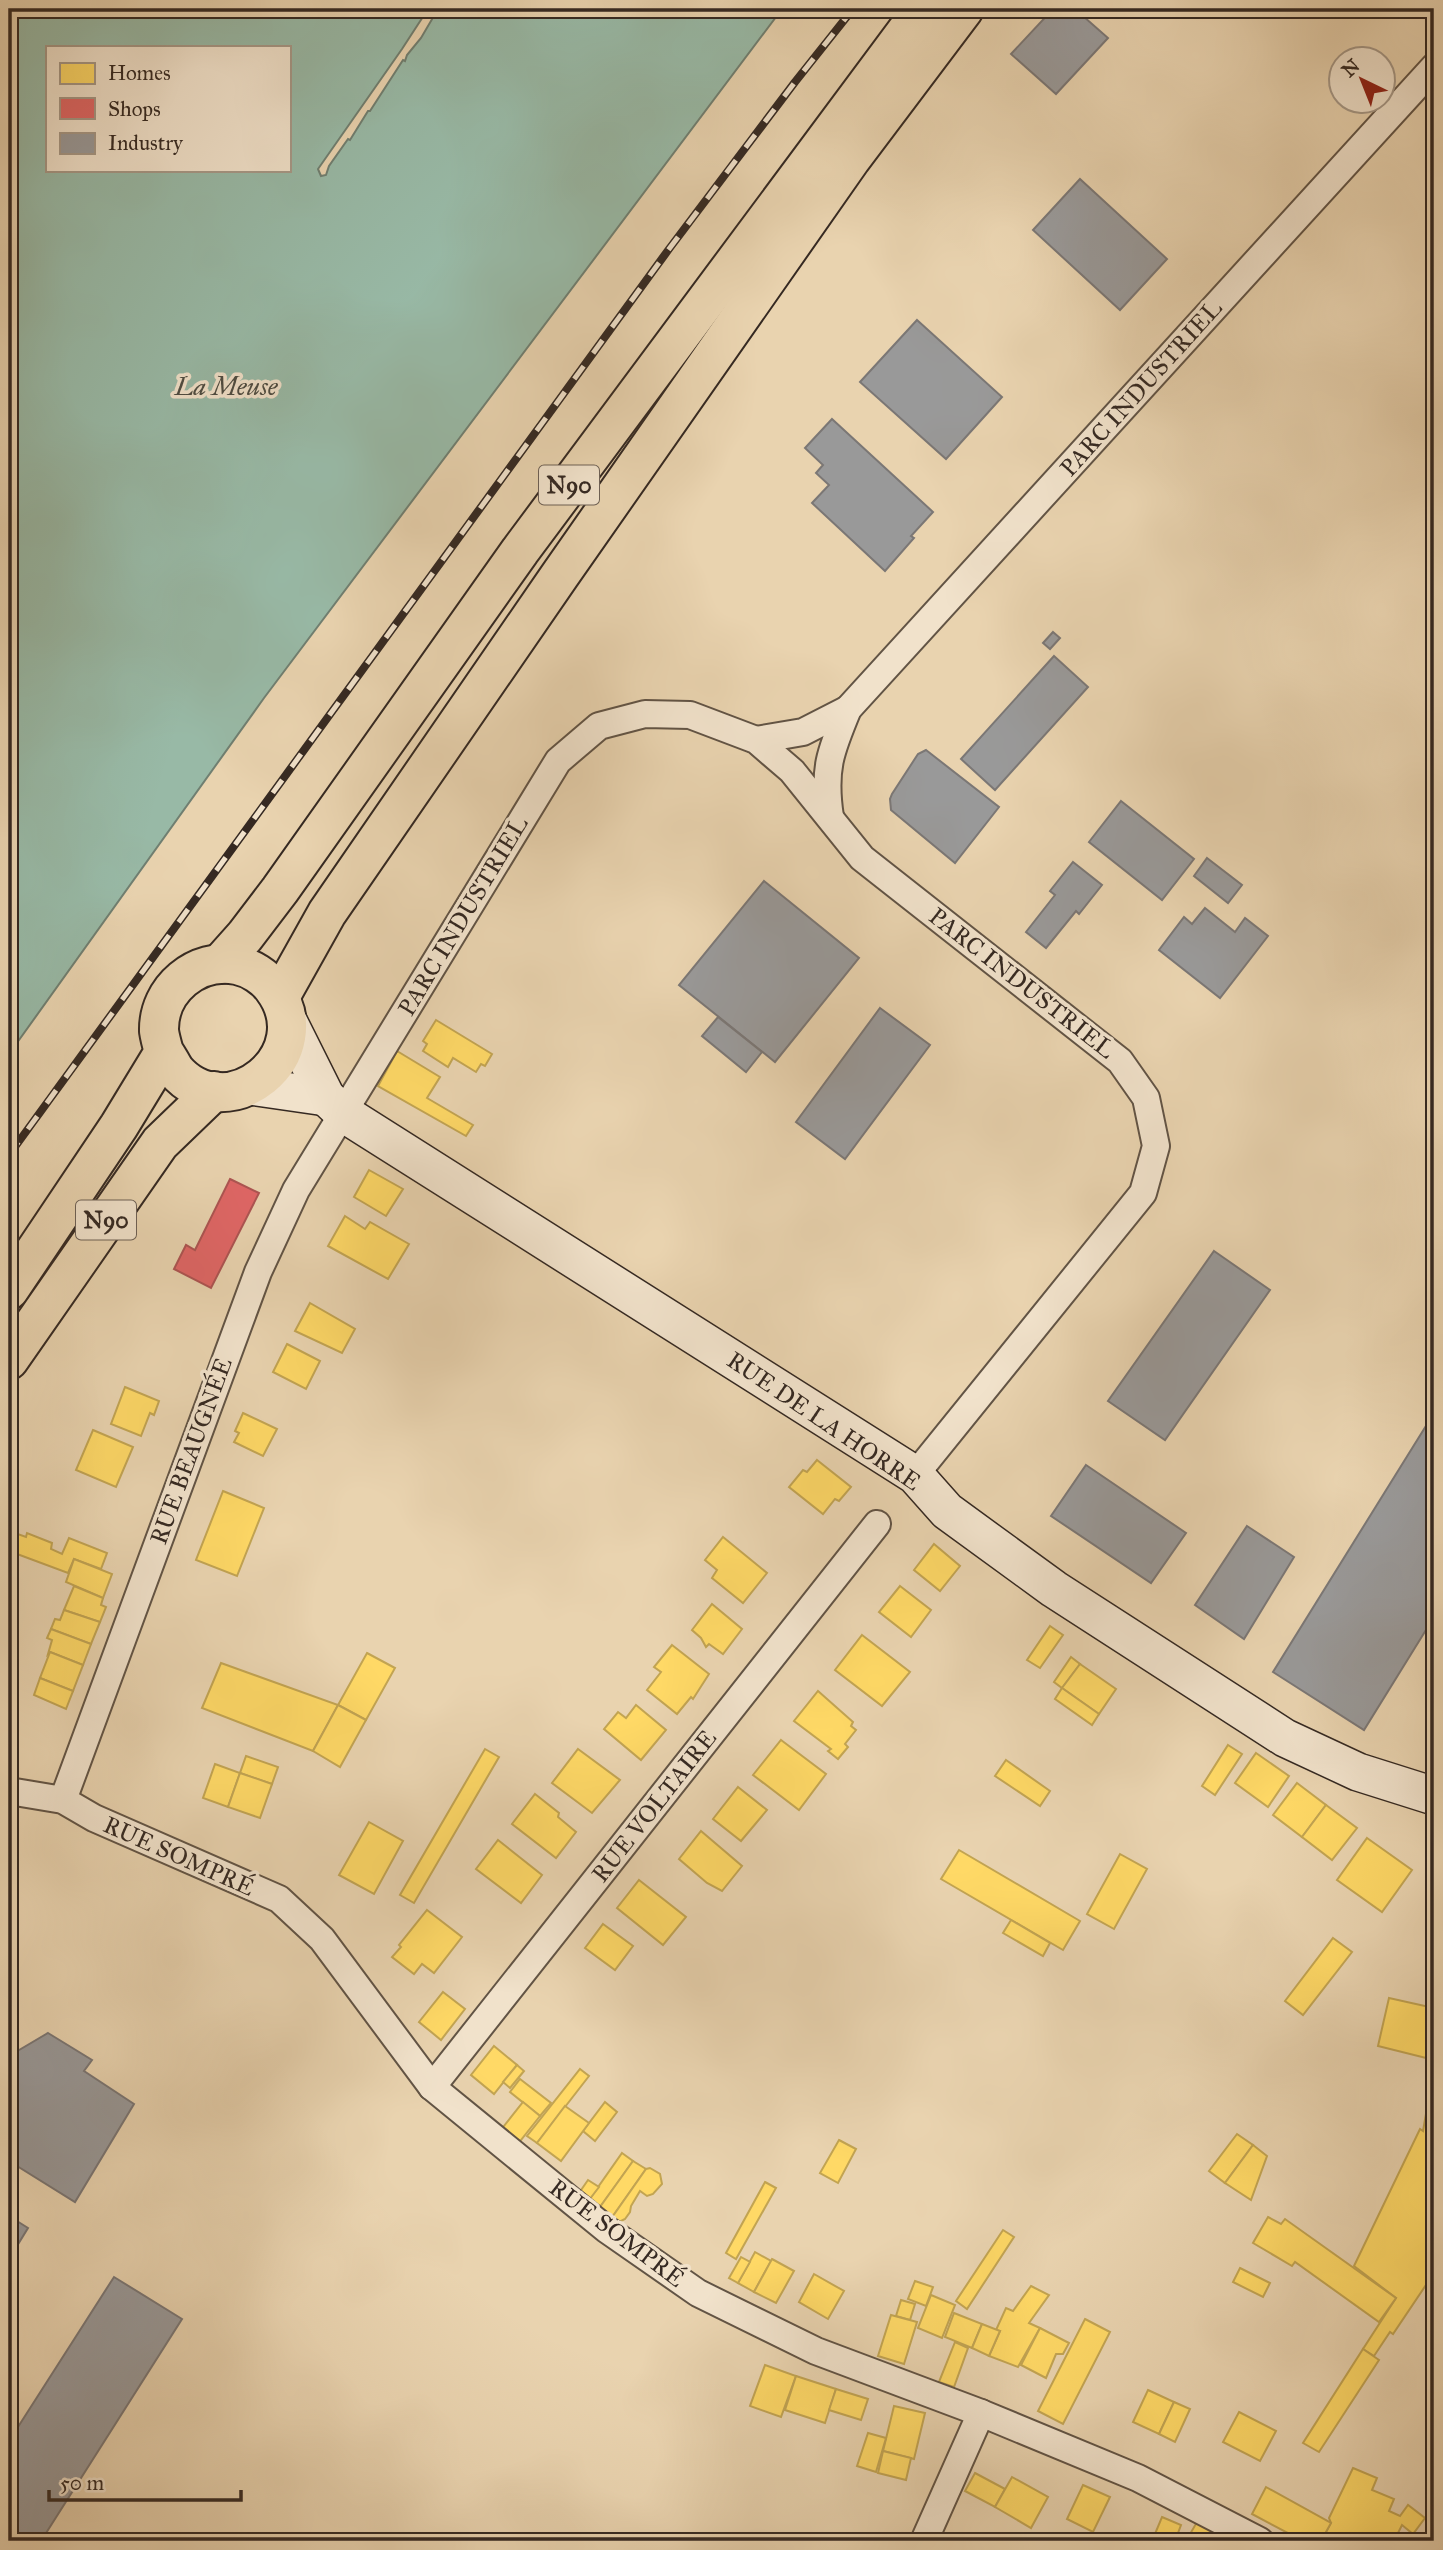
<svg xmlns="http://www.w3.org/2000/svg" width="1443" height="2550" font-family="'IM FELL Great Primer',serif">
	<style>
		.water { fill: #98b9a6; stroke: #707f71; stroke-width: 2; fill-rule: evenodd }
		.homes { fill: #ffd966; stroke: #c2a452; stroke-width: 2 }
		.shops { fill: #e06666; stroke: #ad5452; stroke-width: 2 }
		.industry { fill: #999; stroke: #7b7775; stroke-width: 2 }
		.lines { fill: none; stroke-linecap: round; stroke-linejoin: round }
		.street-casing { stroke: #625445; stroke-width: 30 }
		.secondary-casing { stroke: #352922; stroke-width: 40 }
		.highway-casing { stroke: #352922; stroke-width: 42 }
		.street { stroke: #f1e2cb; stroke-width: 26 }
		.secondary { stroke: #f1e2cb; stroke-width: 37 }
		.highway { stroke: #e9d3af; stroke-width: 38 }
		.rail-casing { stroke: #352922; stroke-width: 8 }
		.rail { stroke: #f1e2cb; stroke-width: 5; stroke-dasharray: 16; stroke-linecap: butt }
		.labels { text-anchor: middle; stroke-width: 7; stroke-linejoin: round; paint-order: stroke }
		.shield { fill: #f1e2cb; stroke: #6d6055; stroke-width: 2 }
		.shield-label { font-size: 23px; font-weight: bold; fill: #352922 }
		.street-label { font-size: 24px; fill: #352922; stroke: #f1e2cb }
		.water-label { font-size: 26px; font-style: italic; fill: #4e4d43; stroke: #f1e2cb }
	</style>
	<rect width="100%" height="100%" fill="#e9d3af"/>
	<filter id="stains"><feTurbulence type="fractalNoise" baseFrequency=".00286" numOctaves="4"/><feColorMatrix values="0 0 0 0 .2 0 0 0 0 .09 0 0 0 0 .02 0 0 0 .5 -.17"/></filter>
	<radialGradient id="worn" r=".72"><stop offset=".6" stop-color="#630" stop-opacity="0"/><stop offset="1" stop-color="#630" stop-opacity=".3"/></radialGradient>
	<path class="water" d="M9,9h419l-26,40 -84,120 3,7 5,-1 3,-9 19,-27 2,1 18,-29h2l33,-51 2,1 2,-6 14,-17 17,-29h344l-518,689 -255,356zM47,47h242v123h-242z"/>
	<g class="homes">
		<path d="M436,1020l56,34 -7,12 -4,-2 -5,8 -23,-14 -5,9 -25,-16 4,-7 -4,-3z"/>
		<path d="M397,1051l43,26 -13,21 46,27 -7,11 -88,-50z"/>
		<path d="M369,1170l34,19 -17,27 -32,-19z"/>
		<path d="M345,1216l20,13 5,-7 39,22 -21,35 -60,-33z"/>
		<path d="M310,1303l45,26 -13,24 -47,-22z"/>
		<path d="M287,1344l33,17 -14,28 -33,-17z"/>
		<path d="M125,1387l34,14 -5,14 -4,-2 -9,23 -30,-12z"/>
		<path d="M243,1413l34,16 -14,27 -29,-14 5,-9 -4,-2z"/>
		<path d="M93,1430l40,17 -17,40 -40,-17z"/>
		<path d="M817,1460l34,27 -12,14 -4,-2 -12,15 -34,-27 14,-17 4,2z"/>
		<path d="M223,1491l41,17 -27,68 -41,-16z"/>
		<path d="M9,1531l17,6 1,-4 25,10 -1,6 11,5 7,-16 38,15 -6,16 -27,-10 -6,14 -59,-22z"/>
		<path d="M723,1537l44,36 -24,30 -31,-25 5,-8 -12,-10z"/>
		<path d="M934,1544l26,22 -20,25 -26,-21z"/>
		<path d="M74,1559l38,15 -9,24 -37,-16z"/>
		<path d="M74,1586l29,12 -2,7 5,2 -6,15 -36,-12z"/>
		<path d="M900,1586l31,24 -20,27 -32,-25z"/>
		<path d="M712,1604l30,25 -19,25 -14,-10 -3,3 -5,-9 -9,-8z"/>
		<path d="M64,1610l36,12 -9,22 -40,-15 4,-10 5,1z"/>
		<path d="M1050,1626l13,9 -23,33 -13,-8z"/>
		<path d="M51,1629l40,15 -8,21 -33,-13 -2,2 4,-14 -5,-2z"/>
		<path d="M862,1635l48,37 -28,34 -47,-36z"/>
		<path d="M672,1645l37,29 -16,25 -2,-2 -14,17 -30,-24 14,-18 -7,-5z"/>
		<path d="M50,1652l33,13 -10,26 -33,-13z"/>
		<path d="M367,1653l28,15 -29,52 -28,-15z"/>
		<path d="M1071,1657l9,7 -18,24 -8,-6z"/>
		<path d="M221,1663l117,42 -25,46 -111,-43z"/>
		<path d="M1080,1664l36,25 -17,25 -37,-26z"/>
		<path d="M40,1678l33,13 -7,18 -32,-14z"/>
		<path d="M1062,1688l37,26 -7,11 -37,-26z"/>
		<path d="M818,1691l35,31 -2,4 5,4 -11,14 3,3 -10,12 -10,-8 3,-2 -37,-28z"/>
		<path d="M338,1705l28,15 -26,47 -27,-16z"/>
		<path d="M636,1705l30,25 -25,30 -37,-31 14,-17 8,6z"/>
		<path d="M781,1740l45,34 -27,36 -46,-35z"/>
		<path d="M1228,1745l14,9 -27,41 -13,-9z"/>
		<path d="M485,1749l14,8 -85,146 -14,-8z"/>
		<path d="M578,1749l42,31 -28,33 -40,-30z"/>
		<path d="M1256,1753l33,23 -21,31 -33,-24z"/>
		<path d="M246,1756l32,11 -6,17 -32,-11z"/>
		<path d="M1006,1760l44,31 -10,15 -45,-30z"/>
		<path d="M215,1764l25,9 -12,34 -25,-9z"/>
		<path d="M240,1773l32,11 -12,34 -32,-11z"/>
		<path d="M1297,1783l29,22 -24,32 -29,-22z"/>
		<path d="M738,1787l29,23 -26,31 -28,-22z"/>
		<path d="M535,1794l24,19 -1,4 18,15 -20,26 -44,-34z"/>
		<path d="M1326,1805l31,23 -25,32 -30,-23z"/>
		<path d="M369,1822l34,19 -29,53 -35,-19z"/>
		<path d="M701,1831l41,35 -20,25 -15,-8 -28,-24z"/>
		<path d="M1367,1838l45,32 -30,42 -45,-32z"/>
		<path d="M498,1840l44,35 -21,28 -45,-34z"/>
		<path d="M959,1850l121,71 -17,29 -122,-71z"/>
		<path d="M1120,1854l27,15 -33,60 -27,-15z"/>
		<path d="M639,1880l47,37 -23,28 -46,-37z"/>
		<path d="M427,1910l35,27 -28,36 -12,-9 -8,10 -22,-17 9,-10 -2,-2z"/>
		<path d="M1011,1920l39,23 -7,13 -40,-23z"/>
		<path d="M603,1924l30,22 -18,24 -30,-22z"/>
		<path d="M1333,1938l19,14 -49,63 -18,-14z"/>
		<path d="M443,1992l22,17 -24,31 -22,-18z"/>
		<path d="M1389,1998l45,10v52l-56,-14z"/>
		<path d="M494,2046l23,19 -23,29 -23,-19z"/>
		<path d="M517,2065l7,6 -14,17 -7,-6z"/>
		<path d="M1434,2068v205l-41,61 -3,-2 -16,24 -11,-7 33,-51 -42,-32 66,-137 3,2z"/>
		<path d="M580,2069l9,7 -52,67 -10,-7z"/>
		<path d="M520,2079l31,24 -11,13 -30,-24z"/>
		<path d="M523,2102l17,14 -23,29 -17,-14z"/>
		<path d="M605,2102l12,10 -22,29 -12,-10z"/>
		<path d="M565,2106l24,17 -28,38 -24,-18z"/>
		<path d="M1237,2134l16,11 -28,38 -16,-12z"/>
		<path d="M839,2140l17,9 -18,34 -18,-10z"/>
		<path d="M1253,2145l14,11 -16,44 -26,-17z"/>
		<path d="M622,2153l11,8 -33,46 -11,-7z"/>
		<path d="M633,2161l13,8 -33,47 -13,-9z"/>
		<path d="M650,2168l10,6 2,10 -9,10 -6,2 -7,-5 -9,15 -1,6 -5,7 -6,3 -6,-6 33,-47z"/>
		<path d="M588,2180l11,7 -10,13 -10,-7z"/>
		<path d="M765,2182l11,6 -40,71 -10,-6z"/>
		<path d="M1268,2217l13,7 4,-5 111,79 -17,24 -84,-60 -3,4 -39,-23z"/>
		<path d="M1003,2230l11,7 -47,72 -11,-8z"/>
		<path d="M755,2252l16,9 -17,31 -16,-9z"/>
		<path d="M741,2257l9,5 -12,21 -9,-5z"/>
		<path d="M772,2259l22,12 -18,32 -22,-11z"/>
		<path d="M1240,2268l30,15 -7,14 -30,-15z"/>
		<path d="M814,2274l30,17 -16,28 -29,-17z"/>
		<path d="M915,2281l18,6 -7,19 -18,-7z"/>
		<path d="M1031,2286l18,9 -20,28 11,5 -22,39 -29,-11 11,-25 -4,-1 10,-22 7,3z"/>
		<path d="M931,2295l24,10 -13,33 -24,-10z"/>
		<path d="M901,2300l14,4 -5,16 -14,-4z"/>
		<path d="M954,2313l28,11 -10,24 -27,-11z"/>
		<path d="M891,2315l26,7 -13,42 -26,-8z"/>
		<path d="M1085,2319l25,13 -47,92 -25,-13z"/>
		<path d="M982,2324l18,7 -11,25 -17,-8z"/>
		<path d="M1040,2328l29,15 -6,11h-7l-10,24 -25,-13z"/>
		<path d="M955,2342l13,6 -14,39 -15,-5z"/>
		<path d="M1363,2349l16,11 -60,92 -16,-9z"/>
		<path d="M765,2365l31,11 -15,41 -31,-11z"/>
		<path d="M796,2376l40,13 -11,34 -40,-13z"/>
		<path d="M836,2389l32,10 -7,21 -32,-10z"/>
		<path d="M1148,2390l26,12 -15,32 -26,-12z"/>
		<path d="M1174,2402l16,7 -15,33 -16,-8z"/>
		<path d="M894,2406l31,7 -11,46 -31,-8z"/>
		<path d="M1239,2412l37,19 -16,30 -37,-19z"/>
		<path d="M868,2433l18,5 -10,34 -19,-6z"/>
		<path d="M883,2451l28,7 -5,22 -28,-7z"/>
		<path d="M1353,2468l24,10 -5,12 22,9 -5,12 11,5 8,-11 17,13 -12,16 -11,-9 -8,16h-73l10,-18 -2,-5z"/>
		<path d="M975,2473l30,16 -10,18 -30,-16z"/>
		<path d="M1012,2477l36,20 -17,31 -36,-21z"/>
		<path d="M1083,2485l27,12 -17,35 -26,-13z"/>
		<path d="M1266,2487l65,36 -10,18h-18l-51,-27z"/>
		<path d="M1162,2517l19,8 -6,16h-23z"/>
		<path d="M1197,2522l33,19h-44z"/>
	</g>
	<path class="shops" d="M230,1179l29,14 -48,95 -37,-19 12,-24 9,5z"/>
	<g class="industry">
		<path d="M1053,9h22l33,29 -52,56 -45,-40z"/>
		<path d="M1080,179l87,80 -47,51 -87,-80z"/>
		<path d="M917,320l85,77 -56,62 -86,-77z"/>
		<path d="M832,419l101,93 -22,24 3,2 -29,33 -73,-68 17,-18 -13,-12 7,-8 -18,-17z"/>
		<path d="M1053,632l7,6 -10,11 -7,-6z"/>
		<path d="M1054,656l34,31 -93,103 -34,-31z"/>
		<path d="M926,750l73,57 -44,56 -64,-53 -1,-11 2,-5 26,-40z"/>
		<path d="M1121,801l73,58 -32,41 -73,-58z"/>
		<path d="M1207,858l35,27 -14,18 -34,-27z"/>
		<path d="M1073,862l29,23 -23,29 -3,-3 -30,37 -20,-16 29,-37 -5,-4z"/>
		<path d="M764,881l95,77 -84,104 -96,-77z"/>
		<path d="M1205,908l30,24 10,-14 23,18 -48,62 -61,-48 25,-33 8,7z"/>
		<path d="M880,1008l50,37 -85,114 -49,-37z"/>
		<path d="M718,1017l44,35 -16,20 -44,-36z"/>
		<path d="M1214,1251l56,39 -105,150 -57,-39z"/>
		<path d="M1434,1413v204l-70,113 -91,-58z"/>
		<path d="M1086,1465l100,68 -35,50 -100,-67z"/>
		<path d="M1247,1526l47,31 -50,82 -49,-34z"/>
		<path d="M48,2033l44,27 -8,11 50,33 -59,98 -66,-41v-105z"/>
		<path d="M9,2216l19,12 -19,31z"/>
		<path d="M114,2277l68,42 -141,222h-32v-100z"/>
	</g>
	<g class="lines">
		<g class="street-casing">
			<g id="street">
				<path d="M756,740l47,-8 45,-23"/>
				<path d="M830,817c-7,-47 0,-65 18,-108l586,-642"/>
				<path d="M9,1791l54,9 31,18 185,81 43,40 110,148 174,142 92,64 118,58 165,62 157,65 122,63"/>
				<path d="M63,1800l195,-528 38,-82 262,-429 41,-35 46,-12 45,1 66,25 36,31 70,87 258,203 26,37 10,48 -13,47 -228,282"/>
				<path d="M432,2087l445,-563"/>
				<path d="M924,2541l57,-128"/>
			</g>
		</g>
		<g class="secondary-casing">
			<g id="secondary">
				<path d="M287,1019l39,78 17,16 572,362 32,36 107,78 231,149 73,34 76,24"/>
				<path d="M250,1086l76,11"/>
			</g>
		</g>
		<g class="highway-casing">
			<g id="highway">
				<path d="M220,964l25,-28 35,-46 240,-339 403,-542"/>
				<path d="M280,997l47,-84 233,-338 291,-416 113,-150"/>
				<path d="M9,1290l110,-164 45,-74c-2,-7 -4,-14 -5,-21 -1,-42 38,-74 78,-66 14,3 28,12 36,23 50,66 -46,143 -98,82 -4,-6 -7,-13 -11,-18"/>
				<path d="M9,1360l151,-217 54,-52"/>
			</g>
		</g>
		<use href="#street" class="street"/>
		<use href="#secondary" class="secondary"/>
		<use href="#highway" class="highway"/>
		<g class="rail-casing">
			<path id="rail" d="M9,1155l660,-906 126,-167 58,-73"/>
		</g>
		<use href="#rail" class="rail"/>
	</g>
	<g class="labels">
		<g class="shield">
			<rect x="539" y="465.5" width="60" height="39" rx="5"/>
			<rect x="76" y="1200.5" width="60" height="39" rx="5"/>
		</g>
		<g class="shield-label">
			<text x="569" y="493">N90</text>
			<text x="106" y="1228">N90</text>
		</g>
		<g class="street-label">
			<text transform="translate(1141 388) rotate(-48)" y="8">PARC INDUSTRIEL</text>
			<text transform="translate(463 916) rotate(-59)" y="8">PARC INDUSTRIEL</text>
			<text transform="translate(1022 983) rotate(38)" y="8">PARC INDUSTRIEL</text>
			<text transform="translate(824 1421) rotate(34)" y="8">RUE DE LA HORRE</text>
			<text transform="translate(191 1451) rotate(-70)" y="8">RUE BEAUGNÉE</text>
			<text transform="translate(654 1806) rotate(-52)" y="8">RUE VOLTAIRE</text>
			<text transform="translate(179 1856) rotate(24)" y="8">RUE SOMPRÉ</text>
			<text transform="translate(617 2233) rotate(37)" y="8">RUE SOMPRÉ</text>
		</g>
		<g class="water-label">
			<text x="226" y="395">La Meuse</text>
		</g>
	</g>
	<rect width="1443" height="2550" fill="none" stroke="#e9d3af" stroke-width="35"/>
	<rect x="10" y="10" width="1422" height="2529" fill="none" stroke="#352922" stroke-width="3.5"/>
	<rect x="18" y="18" width="1408" height="2515" fill="none" stroke="#352922" stroke-width="2"/>
	<rect x="46" y="46" width="245" height="126" fill="#f1e2cb" stroke="#a69887" stroke-width="2"/>
	<rect x="60" y="63" width="35" height="21" fill="#ffd966" stroke="#a69887" stroke-width="2"/>
	<text x="108" y="80" font-size="21" fill="#352922">Homes</text>
	<rect x="60" y="98" width="35" height="21" fill="#e06666" stroke="#a69887" stroke-width="2"/>
	<text x="108" y="116" font-size="21" fill="#352922">Shops</text>
	<rect x="60" y="133" width="35" height="21" fill="#999999" stroke="#a69887" stroke-width="2"/>
	<text x="108" y="150" font-size="21" fill="#352922">Industry</text>
	<g transform="translate(1362 80) rotate(317)"><circle r="33" fill="#f1e2cb" stroke="#a69887" stroke-width="2"/>
	<path d="M0-5L12 26L0 18L-12 26Z" fill="#8f2418"/>
	<text y="-10" font-size="19" font-weight="bold" text-anchor="middle" fill="#352922">N</text>
	</g>
	<path d="M49 2490v10h192v-10" fill="none" stroke="#352922" stroke-width="3.5"/>
	<text x="60" y="2490" font-size="21" fill="#352922" stroke="#f1e2cb" stroke-width="5" paint-order="stroke">50 m</text>
	<rect width="100%" height="100%" filter="url(#stains)"/>
	<rect width="100%" height="100%" fill="url(#worn)"/>
</svg>
